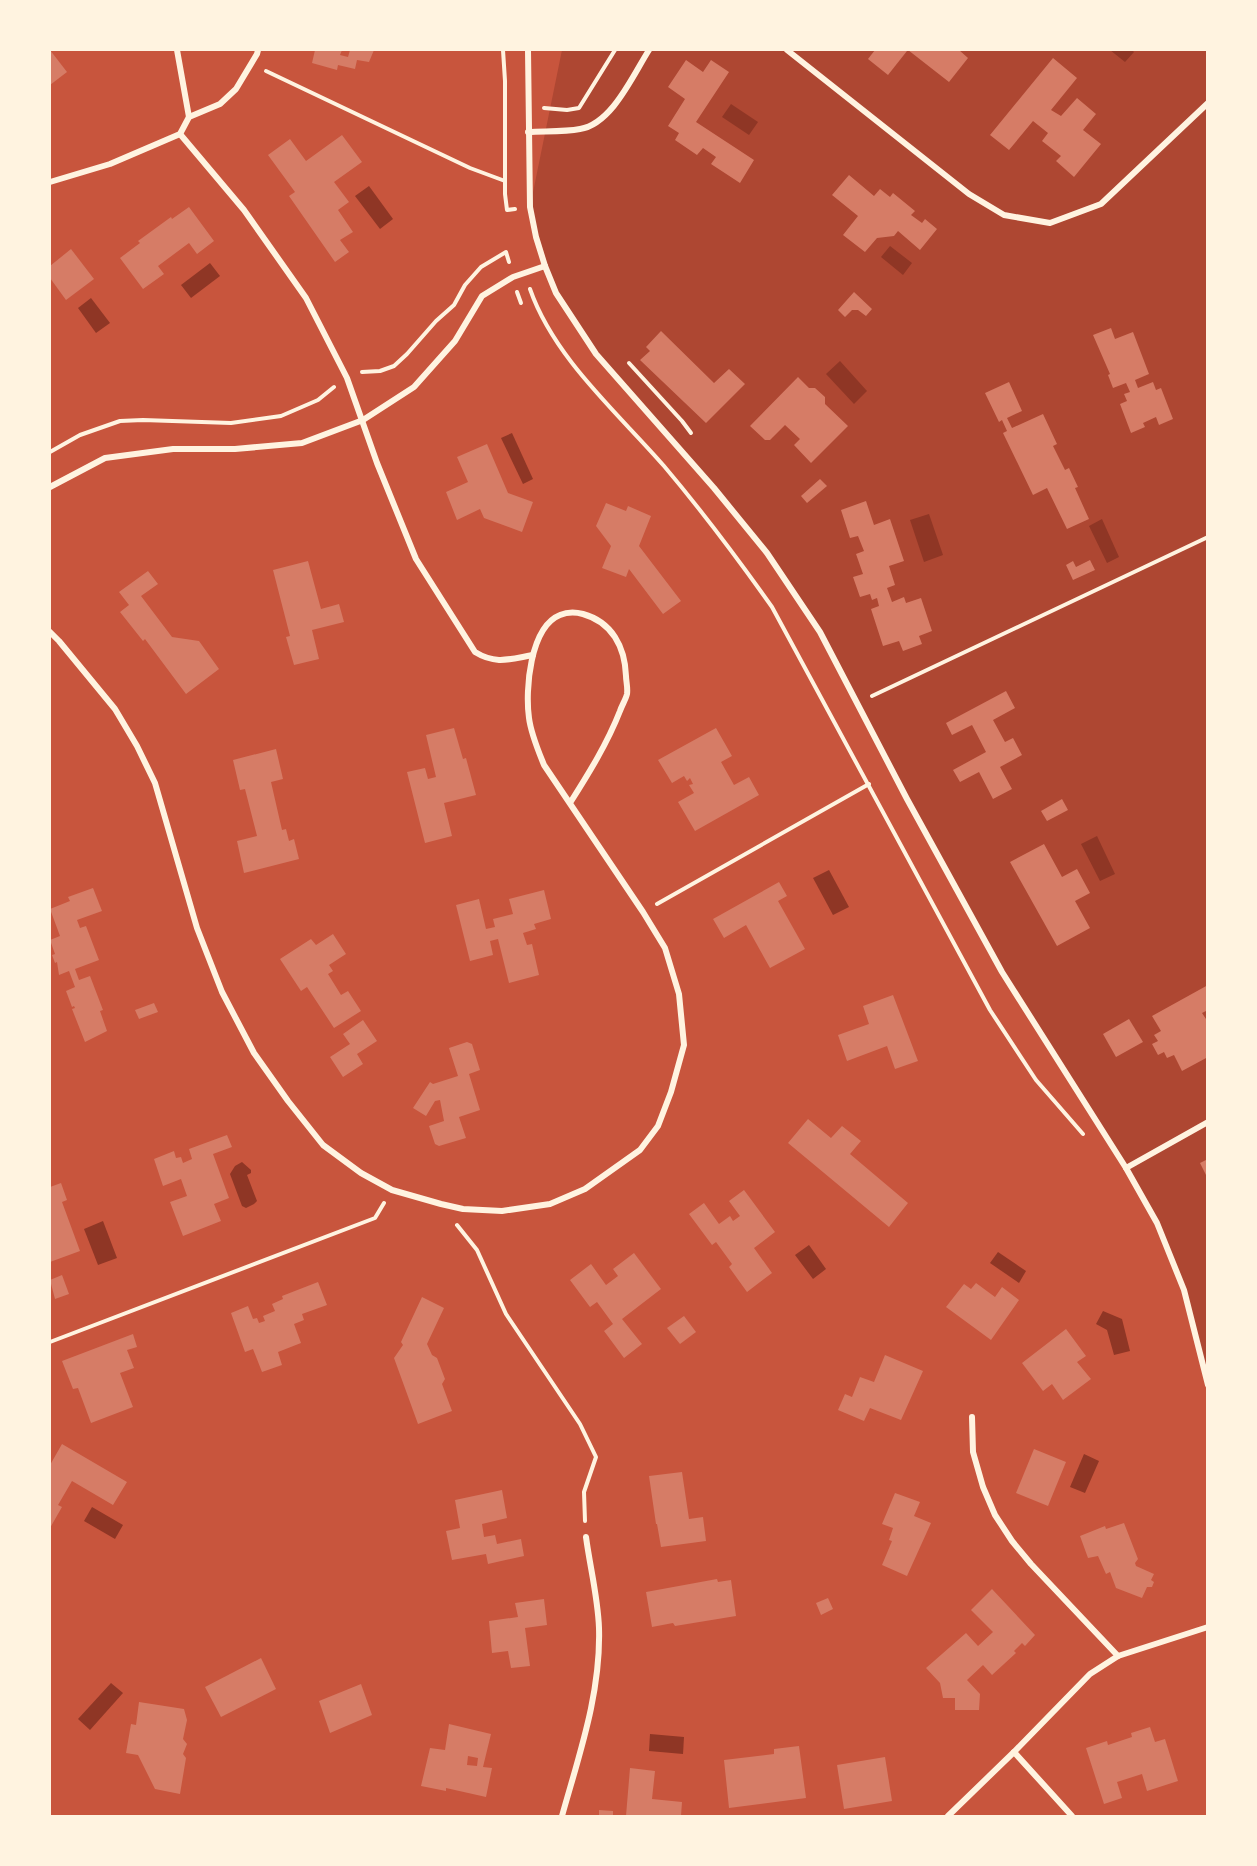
<svg xmlns="http://www.w3.org/2000/svg" width="1257" height="1866" font-family="Montserrat,sans-serif">
	<style>
		.green { fill: #ae4732 }
		.water { fill: #8f3625 }
		.building { fill: #d67c66; fill-rule: evenodd }
		.lines { fill: none; stroke-linecap: round; stroke-linejoin: round }
		.path { stroke: #fff3e0; stroke-width: 4 }
		.minor { stroke: #fff3e0; stroke-width: 6 }
	</style>
	<rect width="100%" height="100%" fill="#c8553d"/>
	<path class="green" d="M562,50h645v1335l-23,-95 -27,-67 -155,-251 -182,-340 -53,-79 -171,-199 -40,-61 -26,-86z"/>
	<g class="water">
		<path d="M1110,50h22l2,2 -9,10z"/>
		<path d="M731,104l27,18 -9,13 -27,-18z"/>
		<path d="M369,186l24,33 -13,10 -25,-33z"/>
		<path d="M890,246l22,17 -9,12 -22,-18z"/>
		<path d="M210,263l10,13 -29,22 -10,-13z"/>
		<path d="M91,298l19,25 -14,10 -18,-25z"/>
		<path d="M840,361l27,30 -13,13 -28,-30z"/>
		<path d="M512,433l21,46 -10,5 -22,-46z"/>
		<path d="M929,514l14,41 -19,7 -14,-42z"/>
		<path d="M1102,519l17,38 -12,6 -18,-37z"/>
		<path d="M1097,836l18,38 -15,7 -19,-37z"/>
		<path d="M829,870l20,37 -16,8 -20,-37z"/>
		<path d="M242,1162l9,8v3l-4,2 10,26 -3,3 -8,4 -4,-2 -12,-32 5,-8z"/>
		<path d="M103,1221l14,37 -19,7 -14,-36z"/>
		<path d="M809,1245l17,24 -13,10 -18,-24z"/>
		<path d="M998,1252l28,19 -7,12 -29,-20z"/>
		<path d="M1103,1311l19,8 8,32 -16,4 -7,-25 -11,-6z"/>
		<path d="M1084,1454l15,7 -14,32 -15,-6z"/>
		<path d="M92,1507l31,18 -8,14 -31,-18z"/>
		<path d="M111,1683l12,10 -33,37 -12,-11z"/>
		<path d="M650,1734l34,3 -1,17 -34,-3z"/>
	</g>
	<g class="building">
		<path d="M50,50l17,22 -17,13z"/>
		<path d="M315,50h27l-2,5 8,2 2,-7h24l-5,12 -12,-2 -2,9 -17,-4 -1,5 -25,-7z"/>
		<path d="M875,50h29l3,1 -19,24 -20,-16z"/>
		<path d="M908,50h51l9,8 -19,24z"/>
		<path d="M1053,58l24,20 -26,32 10,6 16,-18 19,16 -13,16 18,14 -27,33 -18,-16 5,-5 -19,-15 6,-8 -15,-12 -24,29 -19,-15z"/>
		<path d="M686,60l17,12 8,-12 18,12 -33,50 58,38 -14,23 -29,-19 5,-7 -13,-9 -6,7 -22,-15 4,-7 -11,-7 17,-27 -17,-12z"/>
		<path d="M342,135l20,27 -28,20 15,20 -11,8 15,22 -13,8 9,12 -14,10 -46,-66 6,-4 -27,-37 22,-16 16,22z"/>
		<path d="M849,175l25,21 6,-7 10,8 3,-4 22,18 -4,4 11,8 3,-4 12,10 -17,21 -22,-19 -4,5 -17,2 -12,14 -22,-17 15,-19 -26,-21z"/>
		<path d="M189,207l25,34 -17,13 -8,-11 -31,23 6,8 -21,15 -23,-31 20,-15 -2,-2 33,-24 1,2z"/>
		<path d="M71,249l23,30 -28,21 -16,-22v-12z"/>
		<path d="M854,292l18,17 -6,7 -8,-6h-6l-7,7 -7,-7z"/>
		<path d="M1111,328l4,11 18,-7 16,42 -14,6 3,8 15,-6 3,8 5,-2 12,31 -14,6 -3,-8 -13,6 2,4 -14,6 -11,-29 7,-3 -3,-7 6,-2 -4,-9 -13,5 -5,-13 2,-1 -17,-39z"/>
		<path d="M661,331l53,52 15,-14 16,15 -39,39 -66,-63 10,-9 -4,-4z"/>
		<path d="M798,377l11,11h6l10,9v7l23,22 -37,37 -17,-18 6,-6 -15,-14 -15,15h-5l-15,-14z"/>
		<path d="M1009,382l13,29 -15,7 5,10 31,-14 14,30 -4,2 12,24 4,-2 9,19 -3,1 14,31 -22,10 -20,-41 -14,7 -30,-62 4,-2 -5,-11 -3,2 -14,-29z"/>
		<path d="M487,444l21,49 25,9 -11,30 -38,-14 -4,-9 -23,11 -11,-28 22,-10 -11,-25z"/>
		<path d="M820,479l7,7 -20,17 -6,-7z"/>
		<path d="M866,501l8,24 16,-6 14,42 -15,5 6,19 -8,3 5,14 12,-5 2,6 15,-5 11,33 -13,5 3,8 -19,7 -4,-10 -16,5 -12,-37 8,-3 -2,-8 -5,2 -2,-6 -10,3 -7,-20 10,-3 -7,-20 8,-3 -6,-15 -8,2 -9,-28z"/>
		<path d="M606,503l20,8 2,-5 23,10 -12,30 42,55 -18,13 -34,-45 -3,8 -24,-9 9,-22 -15,-20z"/>
		<path d="M1090,560l5,10 -22,10 -7,-15 7,-4 3,6z"/>
		<path d="M308,561l13,48 18,-5 5,18 -32,8 7,29 -25,6 -8,-28 4,-1 -17,-66z"/>
		<path d="M148,571l10,13 -17,12 31,41 27,4 20,28 -33,25 -41,-55 -2,2 -23,-29 9,-7 -10,-13z"/>
		<path d="M1006,691l9,17 -22,12 12,22 8,-4 9,17 -22,12 12,22 -19,10 -14,-27 -19,10 -7,-12 33,-18 -14,-27 -20,10 -6,-12z"/>
		<path d="M454,728l9,31 3,-1 10,37 -32,8 8,33 -27,7 -18,-71 18,-4 3,11 8,-2 -10,-42z"/>
		<path d="M716,728l16,28 -11,6 13,23 15,-8 10,18 -64,36 -17,-29 16,-9 -5,-8 4,-1 -3,-6 -3,3 -3,-5 -12,7 -14,-23z"/>
		<path d="M276,749l7,30 -12,3 11,48 4,-1 3,12 5,-2 5,20 -55,14 -7,-32 20,-5 -12,-47 -5,1 -7,-30z"/>
		<path d="M1062,799l6,11 -21,11 -6,-10z"/>
		<path d="M1044,844l18,33 15,-8 13,24 -15,8 15,27 -33,18 -47,-84z"/>
		<path d="M779,882l8,14 -9,5 27,48 -35,19 -24,-43 -22,13 -11,-19z"/>
		<path d="M93,888l9,23 -25,9 3,8 6,-2 13,34 -24,9 4,11 11,-4 13,34 -3,1 7,20 -22,11 -13,-33 3,-1 -1,-2 -2,1 -6,-16 9,-4 -6,-16 -10,4 -2,-13 -2,1 -3,-8 3,-1 -5,-14 10,-4 -10,-27 20,-8 -2,-4z"/>
		<path d="M544,890l7,29 -17,5 2,5 -13,4 4,12 5,-1 7,31 -30,8 -11,-44 -8,2 3,14 -23,6 -14,-56 23,-6 7,30 9,-2 -2,-8 20,-5 -4,-15z"/>
		<path d="M333,934l13,20 -17,11 4,6 -5,3 13,21 7,-4 13,20 -27,17 -27,-41 -6,4 -21,-32 31,-20 5,6z"/>
		<path d="M1208,985v25l-6,3 6,9v35l-26,14 -8,-16 -7,3 -3,-6 -6,3 -6,-11 6,-3 -4,-6 7,-4 -9,-15z"/>
		<path d="M893,995l25,66 -23,8 -8,-23 -40,15 -9,-26 31,-11 -6,-18z"/>
		<path d="M154,1003l4,9 -19,7 -4,-9z"/>
		<path d="M1129,1019l14,23 -27,15 -13,-23z"/>
		<path d="M363,1020l14,21 -20,13 6,10 -20,13 -13,-20 20,-13 -7,-10z"/>
		<path d="M467,1042l5,2 8,26 -11,4 11,36 -21,7 7,21 -27,8 -4,-2 -6,-18 15,-5 -4,-21 -5,1 -9,15 -13,-8 17,-26 3,2 25,-8 -9,-28z"/>
		<path d="M808,1119l23,19 11,-12 19,15 -11,13 58,49 -19,24 -101,-84z"/>
		<path d="M227,1135l5,12 -19,7 16,44 -15,6 7,17 -38,15 -13,-34 17,-6 -6,-17 -18,7 -9,-27 20,-8 2,7 5,-1 2,6 9,-4 -3,-10z"/>
		<path d="M1208,1159v20l-8,-16z"/>
		<path d="M61,1183l6,17 -5,2 18,49 -30,11v-75z"/>
		<path d="M744,1190l31,42 -21,16 18,25 -25,19 -18,-25 3,-3 -16,-22 -4,3 -23,-31 15,-11 15,21 11,-8 3,5 7,-5 -11,-15z"/>
		<path d="M634,1253l27,36 -39,30 20,25 -18,14 -20,-27 9,-7 -16,-22 -7,5 -20,-27 21,-16 15,21 12,-9 -5,-7z"/>
		<path d="M62,1275l7,19 -14,5 -5,-19z"/>
		<path d="M318,1282l9,23 -25,9 2,6 -10,4 7,19 -23,9 4,13 -20,7 -9,-23 -8,3 -14,-39 17,-7 5,13 4,-1 2,5 6,-2 -2,-5 12,-5 -3,-7 11,-5 -1,-3z"/>
		<path d="M976,1283l19,14 7,-10 17,13 -28,40 -45,-33 18,-23 7,5z"/>
		<path d="M422,1297l22,11 -17,36 5,11 5,3 8,21 -3,5 10,27 -34,13 -24,-66 9,-13 -2,-3z"/>
		<path d="M684,1316l12,16 -16,12 -13,-16z"/>
		<path d="M1066,1329l20,27 -9,6 14,17 -28,21 -11,-16 -9,7 -21,-28z"/>
		<path d="M133,1334l4,13 -10,3 7,18 -14,5 13,34 -42,16 -13,-35 -5,1 -11,-28z"/>
		<path d="M885,1355l38,16 -22,49 -31,-12 -6,13 -26,-11 7,-16 7,3 8,-20 14,5z"/>
		<path d="M62,1444l65,38 -14,23 -41,-24 -14,24 4,2 -12,21v-63z"/>
		<path d="M1034,1449l32,13 -18,44 -32,-13z"/>
		<path d="M682,1472l7,47 14,-2 3,24 -45,6 -4,-23h-1l-7,-48z"/>
		<path d="M502,1490l5,28 -25,6 2,13 11,-2 2,9 24,-5 3,17 -36,8 -2,-10 -34,6 -6,-29 14,-3 -5,-28z"/>
		<path d="M895,1493l25,9 -6,14 17,7 -24,53 -25,-11 10,-24 -3,-1 4,-12 -11,-4z"/>
		<path d="M1124,1523l14,36 -3,4 1,3 18,8 -3,6 3,2 -2,5h-5l-5,11 -26,-10 -6,-16 -4,2 -8,-18 -10,2 -8,-22 25,-10 1,3z"/>
		<path d="M717,1579l1,3 13,-2 5,36 -61,10 -2,-3 -21,4 -6,-35z"/>
		<path d="M992,1589l43,46 -10,11 -3,-3 -8,8 2,2 -24,22 -9,-10 -16,15 13,14 -1,16h-24v-12h-12l-3,-15 -14,-15 40,-35 12,13 15,-14 -22,-22z"/>
		<path d="M828,1598l5,11 -12,6 -5,-12z"/>
		<path d="M544,1599l3,26 -22,3 5,38 -19,2 -3,-17 -16,2 -3,-32 29,-4 -3,-14z"/>
		<path d="M261,1658l15,31 -55,28 -16,-30z"/>
		<path d="M361,1684l11,31 -42,18 -11,-32z"/>
		<path d="M139,1702l45,7 3,11 -4,19 4,5 -4,10 3,4 -6,36 -25,-5 -17,-34 -12,-2 5,-29 5,1z"/>
		<path d="M449,1724l42,10 -8,33 9,1 -6,29 -40,-9v3l-25,-5 9,-38 15,2zM468,1756l10,2 -1,8 -10,-1z"/>
		<path d="M1150,1727l5,15 10,-3 13,42 -31,10 -5,-17 -25,8 5,16 -18,6 -18,-56 21,-7 1,4 24,-8 -1,-4z"/>
		<path d="M799,1746l7,52 -77,10 -5,-48 50,-6v-5z"/>
		<path d="M885,1757l7,44 -48,8 -7,-44z"/>
		<path d="M630,1768l25,3 -3,28 30,3 -1,14h-55z"/>
		<path d="M599,1810l14,1v5h-14z"/>
	</g>
	<g class="lines">
		<g class="path">
			<path d="M503,50l2,31v113l2,16 8,-1"/>
			<path d="M266,71l204,97 35,13"/>
			<path d="M544,108l23,2 12,-2 36,-58"/>
			<path d="M530,289c24,69 87,123 134,177 38,45 74,93 108,141l218,403 46,70 47,54"/>
			<path d="M517,292l4,11"/>
			<path d="M629,363l53,58 9,12"/>
			<path d="M362,372l18,-1 14,-5 13,-12 29,-33 18,-16 11,-20 16,-18 25,-15 3,10"/>
			<path d="M50,452l30,-17 40,-14 23,-1 88,3 50,-7 37,-16 16,-13"/>
			<path d="M872,696l336,-159"/>
			<path d="M657,904l212,-120"/>
			<path d="M457,1225l20,25 29,64 74,110 16,33 -12,35 1,29"/>
			<path d="M50,1342l325,-124 9,-15"/>
		</g>
		<g class="minor">
			<path d="M177,50l12,67"/>
			<path d="M528,50l2,157 6,30 9,29 11,27 40,61 118,134 53,65 53,79 87,167 95,173 124,196 31,55 27,67 24,95"/>
			<path d="M787,50l182,144 35,21 46,8 51,-19 107,-101"/>
			<path d="M528,132c17,-1 36,0 52,-3 32,-5 53,-54 69,-79"/>
			<path d="M180,134l64,76 62,88 41,80 30,85 39,96 59,93c21,13 35,7 58,3"/>
			<path d="M50,182l60,-18 70,-30 9,-17 31,-13 16,-15 21,-35 1,-4"/>
			<path d="M50,487l55,-29 68,-9h62l67,-6 61,-23 51,-33 41,-46 27,-45 31,-19 32,-11"/>
			<path d="M50,632l9,9 56,68 22,37 18,37 42,145 25,64 32,61 34,48 35,44 38,28 31,17 49,14 22,5 39,2 48,-7 35,-15 55,-39 18,-24 13,-34 13,-47 -5,-51 -14,-46 -22,-36 -99,-147c-6,-15 -13,-31 -15,-47 -4,-28 1,-91 31,-103 7,-3 16,-3 23,-1 29,8 42,33 43,62 0,5 2,12 1,18 -1,5 -5,11 -7,17 -13,33 -31,62 -50,92"/>
			<path d="M1126,1168l82,-46"/>
			<path d="M972,1417l1,35 10,35 12,28 17,26 19,23 87,92"/>
			<path d="M1014,1752l58,64"/>
			<path d="M562,1816c17,-61 39,-123 37,-188 -1,-30 -9,-61 -13,-91"/>
			<path d="M948,1816l66,-64 76,-78 28,-18 90,-29"/>
		</g>
	</g>
	<rect width="1257" height="1866" fill="none" stroke="#fff3e0" stroke-width="102"/>
</svg>
